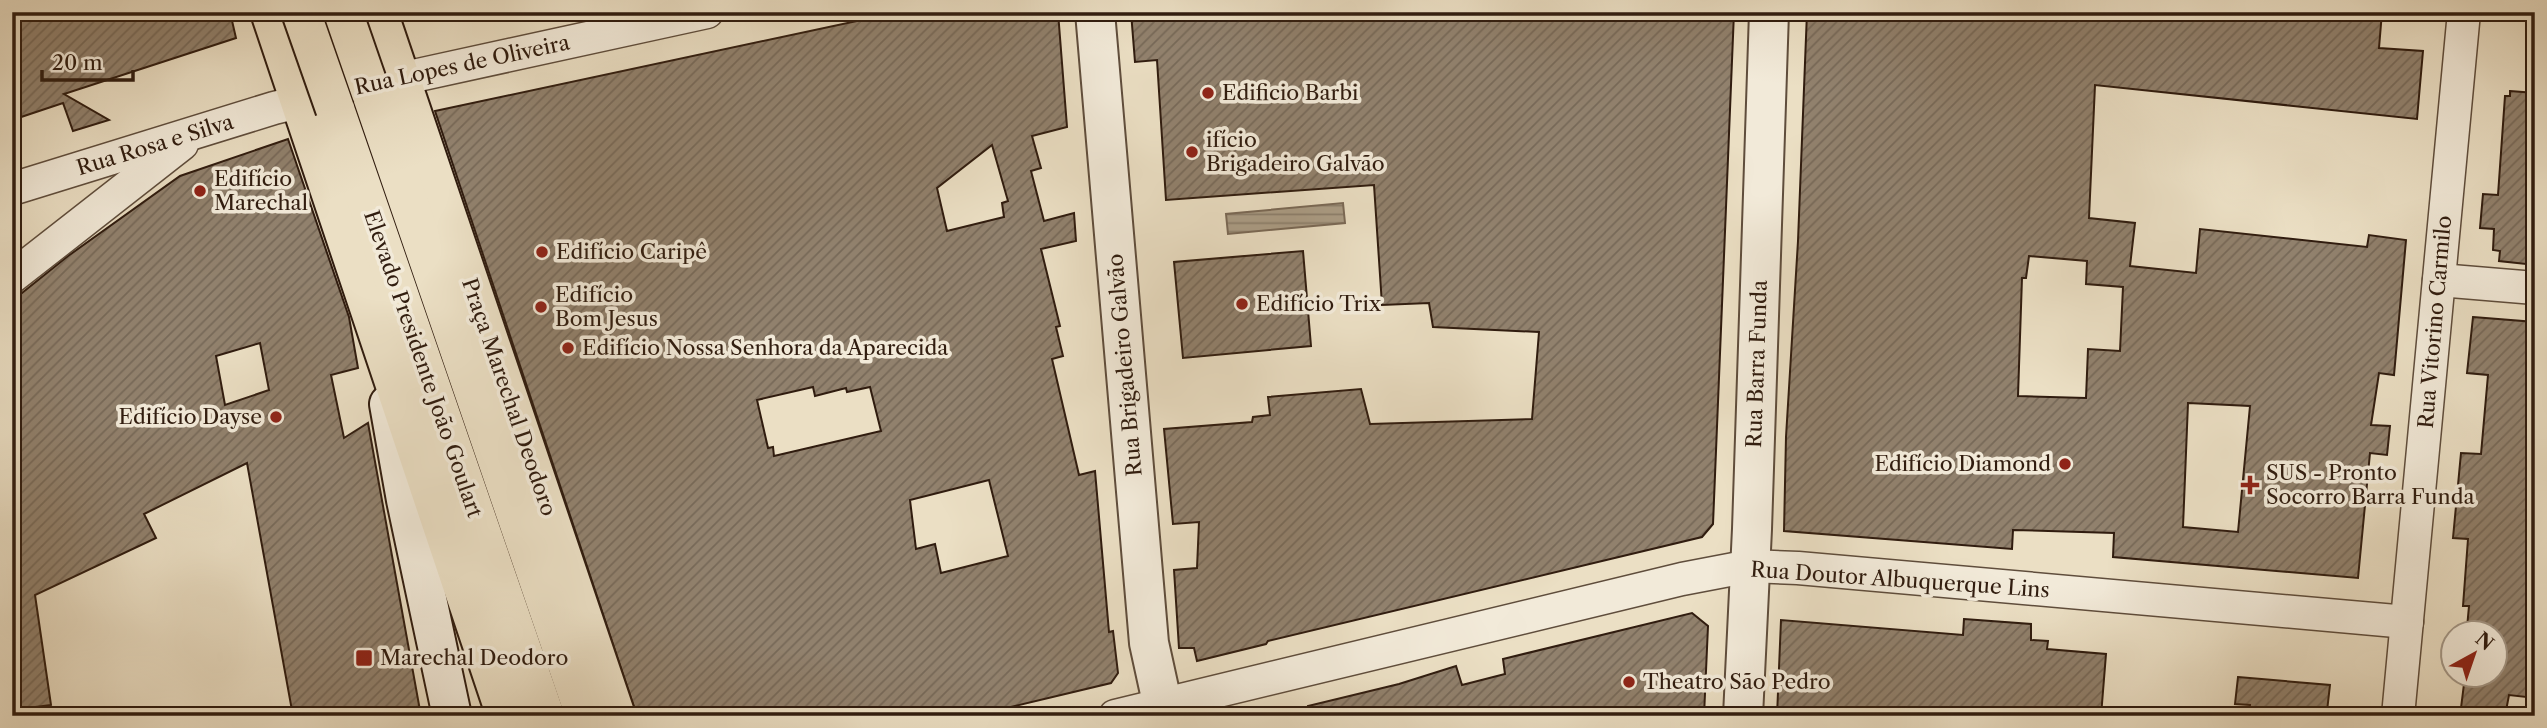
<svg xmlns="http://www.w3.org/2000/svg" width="2547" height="728" font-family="'Libre Caslon Text',serif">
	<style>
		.water { fill: url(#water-rules); stroke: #7a6956; stroke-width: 2 }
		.building { fill: url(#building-hatch); stroke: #301c0f; stroke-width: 2; fill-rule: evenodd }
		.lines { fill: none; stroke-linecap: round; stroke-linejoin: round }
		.minor-casing { stroke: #5f4d3c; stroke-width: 35 }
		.tertiary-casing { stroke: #5f4d3c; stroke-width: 42 }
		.secondary-casing { stroke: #301c0f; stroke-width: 42 }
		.primary-casing { stroke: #301c0f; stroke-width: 42 }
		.trunk-casing { stroke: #301c0f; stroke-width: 42 }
		.minor { stroke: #f2ead9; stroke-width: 32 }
		.tertiary { stroke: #f2ead9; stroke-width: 38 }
		.secondary { stroke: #f2ead9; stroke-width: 38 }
		.primary { stroke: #ebdfc4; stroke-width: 38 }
		.trunk { stroke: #ebdfc4; stroke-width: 38 }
		.trunk-bridge-casing { stroke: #301c0f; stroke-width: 42; stroke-linecap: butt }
		.trunk-bridge { stroke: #ebdfc4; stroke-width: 38 }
		.poi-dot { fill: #8f2418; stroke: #f2ead9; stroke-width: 2.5 }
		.labels { text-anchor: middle; stroke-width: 7; stroke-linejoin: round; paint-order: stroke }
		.street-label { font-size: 21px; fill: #301c0f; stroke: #f2ead9 }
		.poi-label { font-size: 21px; fill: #301c0f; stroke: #f2ead9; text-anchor: start }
	</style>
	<defs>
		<pattern id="water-rules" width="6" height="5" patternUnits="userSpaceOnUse" patternTransform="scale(1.75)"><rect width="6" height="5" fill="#ab9d86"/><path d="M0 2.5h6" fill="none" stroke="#8c7f6c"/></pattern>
		<pattern id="building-hatch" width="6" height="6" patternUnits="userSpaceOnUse" patternTransform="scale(1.75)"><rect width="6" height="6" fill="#91816d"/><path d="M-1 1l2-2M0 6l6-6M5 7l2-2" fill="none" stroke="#776958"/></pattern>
	</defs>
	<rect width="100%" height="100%" fill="#ebdfc4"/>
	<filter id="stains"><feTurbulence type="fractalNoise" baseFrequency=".00286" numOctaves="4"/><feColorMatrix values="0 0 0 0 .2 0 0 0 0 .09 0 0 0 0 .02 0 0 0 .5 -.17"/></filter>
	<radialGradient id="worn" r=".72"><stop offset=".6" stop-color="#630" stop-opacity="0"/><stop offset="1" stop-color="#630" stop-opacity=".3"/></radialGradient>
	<path class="water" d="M1343,203l2,20 -117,11 -2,-20z"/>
	<g class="building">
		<path d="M12,12h218l6,26 -172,56 45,26 -36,11 -10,-28 -51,17z"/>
		<path d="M899,12h159l9,115 -35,9 9,32 -10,3 13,50 30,-8 2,28 -35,8 19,77 -4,1 7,29 -11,3 27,116 16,-4 14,161 4,-1 5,42 -7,10 -138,33h-277v-4l-12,4h-47l-202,-605zM992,145l16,56 -6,2 2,14 -57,14 -10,-43zM813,387l2,9 31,-8 1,4 23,-5 11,44 -107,25 -1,-9 -5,1 -11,-48zM989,480l19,76 -67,17 -6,-29 -19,5 -6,-49z"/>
		<path d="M1131,12h603l-21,512 -11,13 -434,104 -2,3 -69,17 -3,-13h-15l-5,-78 23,-2 2,-46 -26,2 -9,-95 88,-7 1,-5 17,-2 -2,-18 93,-8 9,35 162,-5 7,-87 -106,-5 -4,-24 -47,2 -8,-120 -208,15 -9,-140 -22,2z"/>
		<path d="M1807,12h575l-3,36 44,3 -6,68 -322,-34 -6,133 46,5 -5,43 66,7 4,-44 167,18 2,-12 37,5 -12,135 -15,-2 -8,52 19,1 -3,29 -17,-2 -12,125 -245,-21 1,-24 -101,-3 -1,19 -228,-18 2,-94 12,-196zM2029,256l58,5 -1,23 37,3 -3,64 -32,-2 -2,49 -68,-2 4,-118h4zM2188,403l62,3 -12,126 -55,-5z"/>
		<path d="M2510,91l25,2v172l-36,-4 1,-10 -7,-1 1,-21 -14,-1 3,-34 15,1 7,-99h5z"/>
		<path d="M288,139l61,178 9,51 -27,7 13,63 24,-15 53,293h-128l-46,-253 -103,51 12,24 -121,57 16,110 -39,5v-409l56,-45 112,-80zM260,343l9,47 -44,15 -9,-49z"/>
		<path d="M1303,251l8,95 -128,12 -9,-96z"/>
		<path d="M2473,317l62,5v376l-26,-3 -4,21h-45l5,-40h30v-42h-24l1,-5 -5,-1 2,-22h-6l5,-67 -15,-1 8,-85 20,1 7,-79 -21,-2z"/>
		<path d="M1692,613l16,13 -4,90h-395l-1,-10 91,-22 57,-18 6,19 43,-11 -2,-15z"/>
		<path d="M1964,619l67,5v16l17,1 -1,8 59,5 -5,62h-324l4,-96 182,15z"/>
		<path d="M2238,677l92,8 -3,26h-4l-1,5h-73l1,-11 -15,-1z"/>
	</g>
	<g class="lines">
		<g class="minor-casing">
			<g id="minor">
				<path d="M377,84l330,-72"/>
				<path d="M12,189l262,-81 49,-12"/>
				<path d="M12,277l170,-133"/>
				<path d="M2439,280l96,8"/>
				<path d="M1115,716l567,-137 68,-13 48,2 609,54"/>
				<path d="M2398,716l66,-704"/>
			</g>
		</g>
		<g class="tertiary-casing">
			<g id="tertiary">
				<path d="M1095,12l54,631 16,73"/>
				<path d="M1743,716l9,-187 17,-517"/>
			</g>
		</g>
		<g class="secondary-casing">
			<path id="secondary" d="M389,404l17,96 46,216"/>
		</g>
		<g class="primary-casing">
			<g id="primary">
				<path d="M270,12l236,704"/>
				<path d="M378,12l238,704"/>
			</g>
		</g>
		<g class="trunk-casing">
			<g id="trunk">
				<path d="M371,93l214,623"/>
				<path d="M335,109l210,607"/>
			</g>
		</g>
		<use href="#minor" class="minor"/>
		<use href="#tertiary" class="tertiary"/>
		<use href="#secondary" class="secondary"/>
		<use href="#primary" class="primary"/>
		<use href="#trunk" class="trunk"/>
		<g class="trunk-bridge-casing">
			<g id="trunk-bridge">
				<path d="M301,12l34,97"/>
				<path d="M343,12l28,81"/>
			</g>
		</g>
		<use href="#trunk-bridge" class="trunk-bridge"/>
	</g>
	<g class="poi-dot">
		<circle cx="1208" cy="93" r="7"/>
		<circle cx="1192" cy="152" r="7"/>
		<circle cx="200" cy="191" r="7"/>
		<circle cx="542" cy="252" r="7"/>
		<circle cx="1242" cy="304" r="7"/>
		<circle cx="541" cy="307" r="7"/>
		<circle cx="568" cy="348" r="7"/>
		<circle cx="276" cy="417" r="7"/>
		<circle cx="2065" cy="464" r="7"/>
		<path d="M2246.5 474.5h7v7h7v7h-7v7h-7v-7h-7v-7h7z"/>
		<rect x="355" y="649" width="18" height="18" rx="3.5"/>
		<circle cx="1629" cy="682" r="7"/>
	</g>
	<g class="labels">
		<g class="street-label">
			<text transform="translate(462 65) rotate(-12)" y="7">Rua Lopes de Oliveira</text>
			<text transform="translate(155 145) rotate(-17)" y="7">Rua Rosa e Silva</text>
			<text transform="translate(2435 322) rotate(-85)" y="7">Rua Vitorino Carmilo</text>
			<text transform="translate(423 364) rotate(71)" y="7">Elevado Presidente João Goulart</text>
			<text transform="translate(1757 364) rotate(-88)" y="7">Rua Barra Funda</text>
			<text transform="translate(1125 365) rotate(-95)" y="7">Rua Brigadeiro Galvão</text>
			<text transform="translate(509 397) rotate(71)" y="7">Praça Marechal Deodoro</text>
			<text transform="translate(1900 580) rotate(4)" y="7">Rua Doutor Albuquerque Lins</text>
		</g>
		<g class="poi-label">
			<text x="1222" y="100">Edificio Barbi</text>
			<text x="1206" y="147">ifício<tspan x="1206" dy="24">Brigadeiro Galvão</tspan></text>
			<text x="214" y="186">Edifício<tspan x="214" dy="24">Marechal</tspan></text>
			<text x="556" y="259">Edifício Caripê</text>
			<text x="555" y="302">Edifício<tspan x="555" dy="24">Bom Jesus</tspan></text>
			<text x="1256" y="311">Edifício Trix</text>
			<text x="582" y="355">Edifício Nossa Senhora da Aparecida</text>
			<text x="262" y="424" text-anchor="end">Edifício Dayse</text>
			<text x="2051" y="471" text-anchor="end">Edifício Diamond</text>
			<text x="2266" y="480">SUS - Pronto<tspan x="2266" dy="24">Socorro Barra Funda</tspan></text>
			<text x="380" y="665">Marechal Deodoro</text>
			<text x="1643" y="689">Theatro São Pedro</text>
		</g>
	</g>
	<rect width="2547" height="728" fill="none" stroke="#ebdfc4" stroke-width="42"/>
	<rect x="14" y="14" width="2519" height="700" fill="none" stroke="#301c0f" stroke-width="3.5"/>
	<rect x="21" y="21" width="2505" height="686" fill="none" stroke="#301c0f" stroke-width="2"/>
	<g transform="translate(2474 654) rotate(40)"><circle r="33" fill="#f2ead9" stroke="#a49888" stroke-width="2"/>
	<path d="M0-5L12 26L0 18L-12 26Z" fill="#8f2418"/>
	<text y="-10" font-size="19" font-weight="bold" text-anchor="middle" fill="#301c0f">N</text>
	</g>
	<path d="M42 70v10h91v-10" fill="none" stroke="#301c0f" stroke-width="3.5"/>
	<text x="52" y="70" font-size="21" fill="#301c0f" stroke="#f2ead9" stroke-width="5" paint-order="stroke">20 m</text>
	<rect width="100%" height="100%" filter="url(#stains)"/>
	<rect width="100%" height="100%" fill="url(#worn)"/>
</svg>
